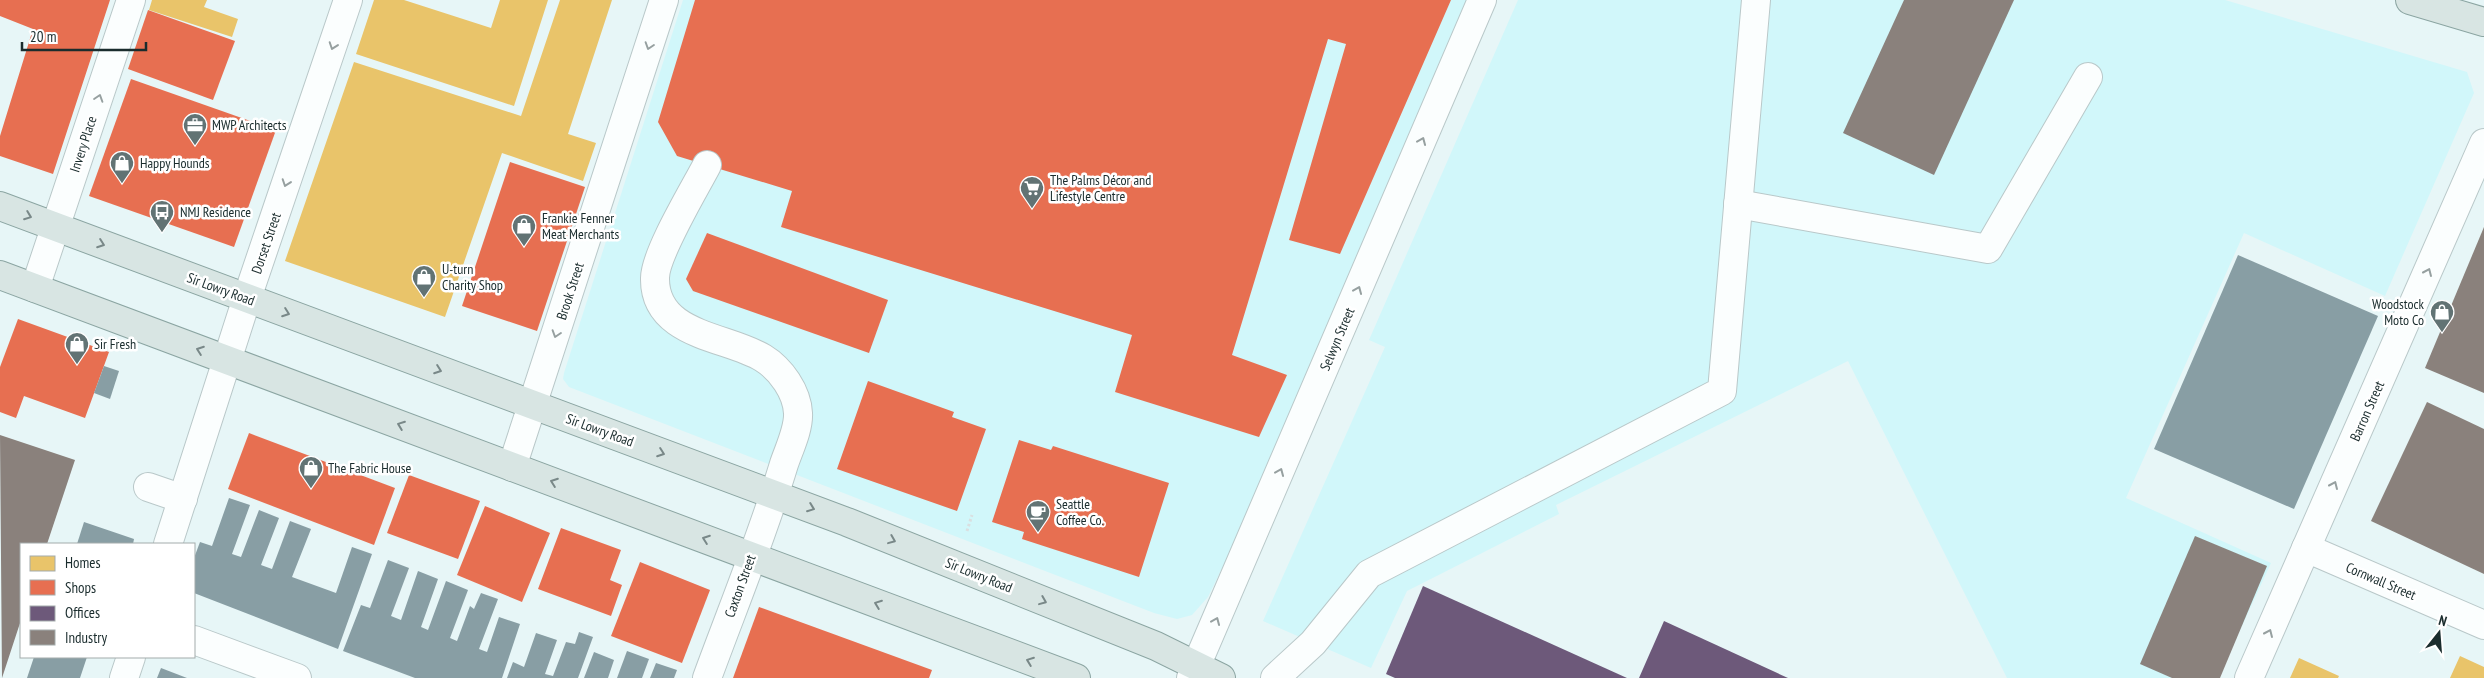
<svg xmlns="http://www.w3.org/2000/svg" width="2484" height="678" font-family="'PT Sans Narrow',sans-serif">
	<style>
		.built { fill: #d1f7fa }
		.homes { fill: #e9c46a }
		.shops { fill: #e76f51 }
		.offices { fill: #6d597a }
		.industry { fill: #8a817c }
		.building { fill: #889ea4 }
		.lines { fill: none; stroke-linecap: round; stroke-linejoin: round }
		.minor-casing { stroke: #b9c8c9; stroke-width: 30 }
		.major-casing { stroke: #8ba5a2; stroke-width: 30 }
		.path { stroke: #dadfe0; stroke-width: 3; stroke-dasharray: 2.5 2.5; stroke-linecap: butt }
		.minor { stroke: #fbfefe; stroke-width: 28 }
		.major { stroke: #d8e5e3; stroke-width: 28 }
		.oneway { stroke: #96a0a0 }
		.oneway2 { stroke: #798888 }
		.labels { text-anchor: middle; stroke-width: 5; stroke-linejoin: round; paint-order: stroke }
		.poi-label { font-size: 14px; fill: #1a2c2d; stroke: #fff; text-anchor: start }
		.street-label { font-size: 14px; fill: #1a2c2d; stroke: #fff }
	</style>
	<rect width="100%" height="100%" fill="#e7f6f7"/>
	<g class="built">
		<path d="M683,0h786l-243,560 -18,37 -16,18 -15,4 -23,-6 -585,-226 -6,-8 1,-6z"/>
		<path d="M1518,0h707l242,72 7,21 -89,203 -141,-63 -118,265 145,65 -53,115h-211l-159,-317 -292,144 3,9 -152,77 -36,77 -108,-47 122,-274 -16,-7z"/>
	</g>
	<g class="homes">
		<path d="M152,0h55l-3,7 34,12 -6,18 -83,-27z"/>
		<path d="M374,0h30l87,28 9,-28h48l-34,106 -158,-52z"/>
		<path d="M560,0h52l-44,134 28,9 -13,38 -81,-28 -57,164 -160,-56 69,-199 167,54z"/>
		<path d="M2460,656l24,11v11h-34z"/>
		<path d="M2299,658l40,18 -1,2h-48z"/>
	</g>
	<g class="shops">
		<path d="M0,0h110l-57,174 -53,-18v-20l33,-107 -33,-13z"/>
		<path d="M695,0h756l-111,254 -51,-14 57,-196 -18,-5 -96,316 55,20 -28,62 -144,-45 17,-57 -351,-108 11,-36 -115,-35 -19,-34z"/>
		<path d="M148,10l87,31 -22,59 -85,-31z"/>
		<path d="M131,79l145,51 -42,117 -145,-51z"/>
		<path d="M510,162l75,25 -48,144 -75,-25z"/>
		<path d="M707,233l181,67 -19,53 -176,-62 -7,-12z"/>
		<path d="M18,319l91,33 -24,66 -61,-22 -8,22 -16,-6v-45z"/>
		<path d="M868,381l86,31 -2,5 34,12 -29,82 -120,-42z"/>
		<path d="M249,433l146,55 -21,57 -146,-56z"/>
		<path d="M1019,440l32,10 2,-4 116,37 -30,94 -117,-38 2,-7 -32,-10z"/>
		<path d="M409,475l71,26 -22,58 -71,-26z"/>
		<path d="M485,506l65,27 -28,69 -65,-27z"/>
		<path d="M561,528l60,22 -11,30 12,5 -11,31 -73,-27z"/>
		<path d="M640,562l70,28 -28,73 -71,-27z"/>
		<path d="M759,607l173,63 -3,8h-196z"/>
	</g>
	<g class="offices">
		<path d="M1423,586l204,92h-232l-9,-4z"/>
		<path d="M1664,621l124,57h-149z"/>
	</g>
	<g class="industry">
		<path d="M1904,0h110l-80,175 -91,-42z"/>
		<path d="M2484,227v166l-59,-25z"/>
		<path d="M2427,402l57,27v145l-113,-53z"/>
		<path d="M0,435l75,25 -28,84h-26v76l-19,58z"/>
		<path d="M2195,536l72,30 -47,112h-48l-32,-14z"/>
	</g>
	<g class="building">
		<path d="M2238,255l140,61 -84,193 -140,-60z"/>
		<path d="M104,366l15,5 -9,28 -16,-6z"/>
		<path d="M229,498l21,7 -18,49 9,3 18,-47 20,8 -18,47 11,4 18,-48 21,8 -19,48 44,16 16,-46 20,7 -34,95 -144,-56v-35l6,-16 12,4z"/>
		<path d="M84,522l50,17 -1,5h-56z"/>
		<path d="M388,560l21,8 -18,48 10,4 17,-49 20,8 -17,48 7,3 18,-49 22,9 -18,48 7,3 13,-35 4,3 7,-16 17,6 -19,50 8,3 12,-35 21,7 -18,54h-87l-72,-27 18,-46 9,3z"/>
		<path d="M579,632l14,5 -15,41h-71l6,-16 11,5 12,-34 21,7 -12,34 8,2 13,-34 9,2z"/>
		<path d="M627,651l22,8 -7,19h-25z"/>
		<path d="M594,652l20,8 -6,18h-24z"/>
		<path d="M34,657h53l-7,21h-53z"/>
		<path d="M656,663l21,7 -3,8h-24z"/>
		<path d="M161,668l26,10h-30z"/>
	</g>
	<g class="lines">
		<g class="minor-casing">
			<g id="minor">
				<path d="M707,165c-13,25 -52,89 -52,113 -1,58 72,58 108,80 18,11 34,34 35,55 1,16 -9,36 -14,51 -22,73 -51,143 -77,214"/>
				<path d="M1738,204l250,45 100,-172"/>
				<path d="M35,288l96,-288"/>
				<path d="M512,467l152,-467"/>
				<path d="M148,487l35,12"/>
				<path d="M168,544l79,-246 101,-298"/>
				<path d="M2306,548l178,77"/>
				<path d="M194,640l103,38"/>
				<path d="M124,678l7,-21"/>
				<path d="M1191,678l291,-678"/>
				<path d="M1275,678l38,-35 56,-69 353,-183 34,-391"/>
				<path d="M2249,678l235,-535"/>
			</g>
		</g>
		<g class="major-casing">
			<g id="major">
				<path d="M2410,0l74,22"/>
				<path d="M0,206l847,316 309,124 65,32"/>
				<path d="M0,275l1076,403"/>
			</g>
		</g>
		<path class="path" d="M967,531l5,-16"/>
		<use href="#minor" class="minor"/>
		<use href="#major" class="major"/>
	</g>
	<defs><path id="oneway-chevron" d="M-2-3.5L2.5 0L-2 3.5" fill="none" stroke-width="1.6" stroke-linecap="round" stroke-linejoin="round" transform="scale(1.25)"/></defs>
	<g class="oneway">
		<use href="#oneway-chevron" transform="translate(333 46) rotate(109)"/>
		<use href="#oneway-chevron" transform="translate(649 46) rotate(108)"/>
		<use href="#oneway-chevron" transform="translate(99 98) rotate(-72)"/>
		<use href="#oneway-chevron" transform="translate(1422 141) rotate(-67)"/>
		<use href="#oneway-chevron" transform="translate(286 183) rotate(109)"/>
		<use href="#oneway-chevron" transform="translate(2428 272) rotate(-66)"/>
		<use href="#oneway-chevron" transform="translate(1358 290) rotate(-67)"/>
		<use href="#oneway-chevron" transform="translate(556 334) rotate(108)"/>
		<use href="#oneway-chevron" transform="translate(1280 472) rotate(-67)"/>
		<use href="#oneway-chevron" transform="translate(2334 485) rotate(-66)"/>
		<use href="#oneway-chevron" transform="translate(1216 621) rotate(-67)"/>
		<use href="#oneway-chevron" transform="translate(2269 633) rotate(-66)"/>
	</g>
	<g class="oneway2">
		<use href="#oneway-chevron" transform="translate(28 216) rotate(21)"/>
		<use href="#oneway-chevron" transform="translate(101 244) rotate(20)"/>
		<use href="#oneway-chevron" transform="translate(286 313) rotate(20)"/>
		<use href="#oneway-chevron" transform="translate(200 350) rotate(-160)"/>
		<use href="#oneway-chevron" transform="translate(438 370) rotate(20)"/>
		<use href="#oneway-chevron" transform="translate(401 425) rotate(-159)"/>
		<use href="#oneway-chevron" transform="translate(661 453) rotate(20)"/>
		<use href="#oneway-chevron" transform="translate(554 482) rotate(-160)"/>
		<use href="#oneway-chevron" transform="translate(811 508) rotate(21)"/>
		<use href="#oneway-chevron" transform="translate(706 539) rotate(-160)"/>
		<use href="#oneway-chevron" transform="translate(892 540) rotate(22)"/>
		<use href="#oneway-chevron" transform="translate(1043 601) rotate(22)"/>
		<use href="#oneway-chevron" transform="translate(878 604) rotate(-159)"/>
		<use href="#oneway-chevron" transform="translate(1030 661) rotate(-159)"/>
	</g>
	<defs>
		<g id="office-pin" transform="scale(1.25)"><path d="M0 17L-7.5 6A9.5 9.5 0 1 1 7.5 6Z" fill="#627374" stroke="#fff"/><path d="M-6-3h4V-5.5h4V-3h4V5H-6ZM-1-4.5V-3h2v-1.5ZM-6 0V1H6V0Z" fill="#fff"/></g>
		<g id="shop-pin" transform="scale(1.25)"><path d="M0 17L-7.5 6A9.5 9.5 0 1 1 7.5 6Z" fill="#627374" stroke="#fff"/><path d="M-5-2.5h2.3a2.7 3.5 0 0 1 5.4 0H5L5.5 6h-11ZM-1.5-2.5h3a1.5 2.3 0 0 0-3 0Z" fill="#fff"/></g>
		<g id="supermarket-pin" transform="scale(1.25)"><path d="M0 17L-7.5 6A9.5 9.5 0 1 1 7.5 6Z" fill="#627374" stroke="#fff"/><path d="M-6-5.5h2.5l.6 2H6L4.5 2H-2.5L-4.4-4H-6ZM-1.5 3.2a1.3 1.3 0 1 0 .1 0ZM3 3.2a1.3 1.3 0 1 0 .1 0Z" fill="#fff"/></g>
		<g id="bus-pin" transform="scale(1.25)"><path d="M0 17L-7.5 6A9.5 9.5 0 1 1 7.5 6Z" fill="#627374" stroke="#fff"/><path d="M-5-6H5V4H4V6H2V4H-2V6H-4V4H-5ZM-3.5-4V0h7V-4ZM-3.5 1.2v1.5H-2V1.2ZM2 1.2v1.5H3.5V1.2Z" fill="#fff"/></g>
		<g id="cafe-pin" transform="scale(1.25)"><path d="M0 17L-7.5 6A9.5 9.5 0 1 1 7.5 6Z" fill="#627374" stroke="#fff"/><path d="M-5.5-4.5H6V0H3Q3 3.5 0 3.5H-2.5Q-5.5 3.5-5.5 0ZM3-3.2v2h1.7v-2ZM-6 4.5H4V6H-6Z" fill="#fff"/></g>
	</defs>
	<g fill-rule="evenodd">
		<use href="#office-pin" x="195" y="125"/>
		<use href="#shop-pin" x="122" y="163"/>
		<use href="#supermarket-pin" x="1032" y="188"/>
		<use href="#bus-pin" x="162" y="212"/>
		<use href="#shop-pin" x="524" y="226"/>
		<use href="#shop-pin" x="424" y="277"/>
		<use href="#shop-pin" x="2442" y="312"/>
		<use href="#shop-pin" x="77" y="344"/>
		<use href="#shop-pin" x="311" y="468"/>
		<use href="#cafe-pin" x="1038" y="512"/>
	</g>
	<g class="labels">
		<g class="poi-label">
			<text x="212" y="130">MWP Architects</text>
			<text x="140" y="168">Happy Hounds</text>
			<text x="1050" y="185">The Palms Décor and<tspan x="1050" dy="16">Lifestyle Centre</tspan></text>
			<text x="180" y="217">NMJ Residence</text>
			<text x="542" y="223">Frankie Fenner<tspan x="542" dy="16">Meat Merchants</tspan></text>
			<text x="442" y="274">U-turn<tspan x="442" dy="16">Charity Shop</tspan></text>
			<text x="2424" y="309" text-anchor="end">Woodstock<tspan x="2424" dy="16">Moto Co</tspan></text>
			<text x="94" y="349">Sir Fresh</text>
			<text x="328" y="473">The Fabric House</text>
			<text x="1056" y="509">Seattle<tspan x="1056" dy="16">Coffee Co.</tspan></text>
		</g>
		<g class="street-label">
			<text transform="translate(83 144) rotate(-72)" y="5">Invery Place</text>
			<text transform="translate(266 243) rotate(-71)" y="5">Dorset Street</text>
			<text transform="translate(221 289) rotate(20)" y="5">Sir Lowry Road</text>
			<text transform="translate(570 291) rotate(-72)" y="5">Brook Street</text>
			<text transform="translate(1337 339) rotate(-67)" y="5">Selwyn Street</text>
			<text transform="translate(2367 411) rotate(-66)" y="5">Barron Street</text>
			<text transform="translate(600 430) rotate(20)" y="5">Sir Lowry Road</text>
			<text transform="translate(979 575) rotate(22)" y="5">Sir Lowry Road</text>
			<text transform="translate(2381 581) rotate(23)" y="5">Cornwall Street</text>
			<text transform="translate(740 586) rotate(-70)" y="5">Caxton Street</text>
		</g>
	</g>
	<rect x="20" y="543" width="175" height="115" fill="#ffffff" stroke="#a3abab"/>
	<rect x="30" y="556" width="25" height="15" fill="#e9c46a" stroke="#a3abab"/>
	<text x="65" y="568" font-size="15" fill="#1a2c2d">Homes</text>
	<rect x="30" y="580" width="25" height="15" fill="#e76f51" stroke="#a3abab"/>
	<text x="65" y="593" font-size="15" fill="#1a2c2d">Shops</text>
	<rect x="30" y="606" width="25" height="15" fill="#6d597a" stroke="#a3abab"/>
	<text x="65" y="618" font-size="15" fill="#1a2c2d">Offices</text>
	<rect x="30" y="630" width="25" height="15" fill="#8a817c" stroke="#a3abab"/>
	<text x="65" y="643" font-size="15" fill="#1a2c2d">Industry</text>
	<g transform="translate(2439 633) rotate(17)" stroke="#ffffff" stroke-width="4" paint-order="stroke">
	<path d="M0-4L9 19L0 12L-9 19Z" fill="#1a2c2d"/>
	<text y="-8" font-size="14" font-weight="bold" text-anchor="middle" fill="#1a2c2d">N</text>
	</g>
	<path d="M22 42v8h124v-8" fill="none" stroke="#1a2c2d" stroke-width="2.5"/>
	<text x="30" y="42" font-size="15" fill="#1a2c2d" stroke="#ffffff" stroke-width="4" paint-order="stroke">20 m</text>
</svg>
